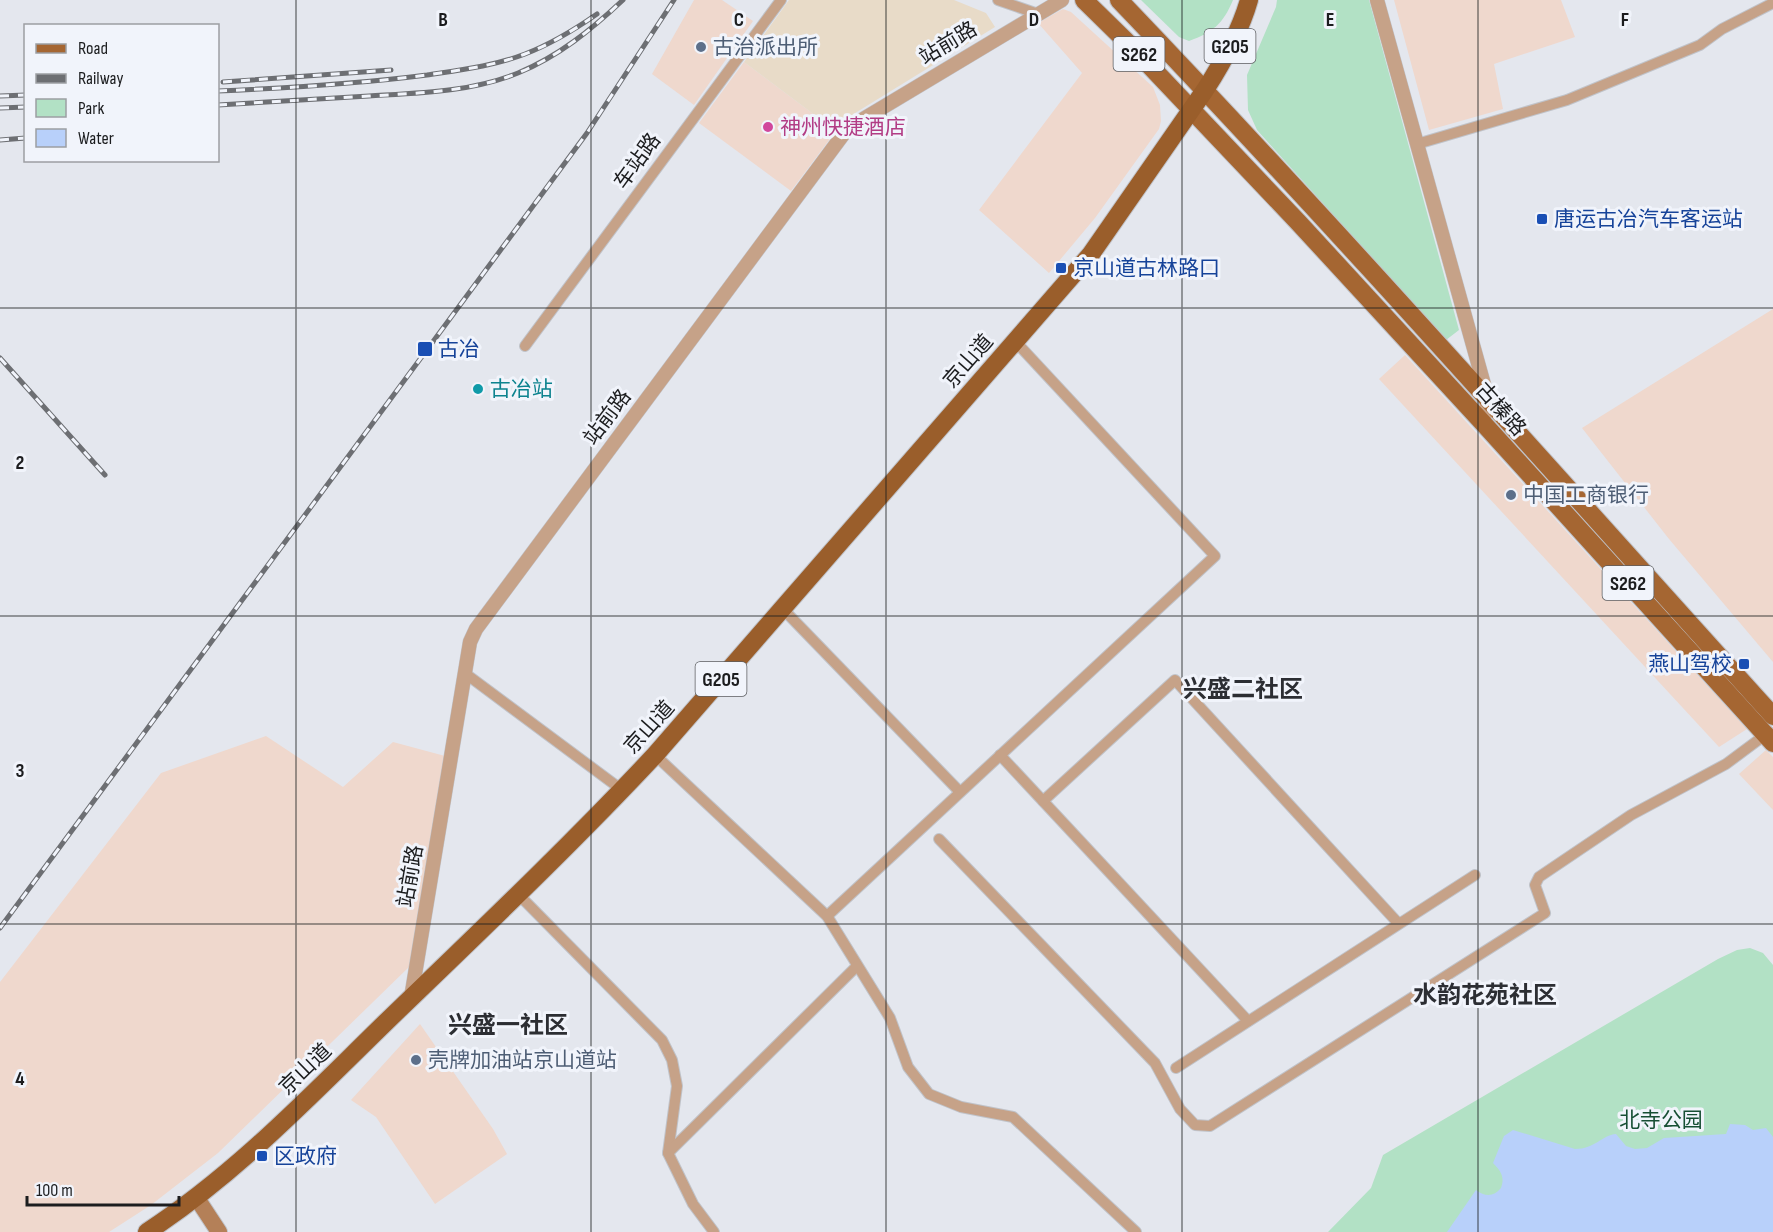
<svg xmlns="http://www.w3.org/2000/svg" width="1773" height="1232" font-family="'Sofia Sans Condensed','Noto Sans SC',sans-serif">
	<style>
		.commercial { fill: #efd8cd }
		.industrial { fill: #e8dbc8 }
		.green { fill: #b2e1c5 }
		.water { fill: #b8d0fa }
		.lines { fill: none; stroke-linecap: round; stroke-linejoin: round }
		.minor-casing { stroke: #c0c3c9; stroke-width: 12 }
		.tertiary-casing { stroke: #c0c3c9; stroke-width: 15 }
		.secondary-casing { stroke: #c0c3c9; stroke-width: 18 }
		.primary-casing { stroke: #c0c3c9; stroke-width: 20 }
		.trunk-casing { stroke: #c0c3c9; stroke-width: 20 }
		.minor { stroke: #c6a288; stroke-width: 10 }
		.tertiary { stroke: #c6a288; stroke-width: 14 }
		.secondary { stroke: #b48058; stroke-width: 16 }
		.primary { stroke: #a56632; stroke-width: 18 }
		.trunk { stroke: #9a5e2b; stroke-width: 18 }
		.rail-casing { stroke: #6d6f73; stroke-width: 5 }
		.rail { stroke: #f1f4fb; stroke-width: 3; stroke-dasharray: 9; stroke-linecap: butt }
		.grid { fill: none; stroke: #1c1d1f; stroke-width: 1.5; stroke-opacity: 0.55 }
		.service-dot { fill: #5c6f8a; stroke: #f1f4fb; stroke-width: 2 }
		.hotel-dot { fill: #d1479c; stroke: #f1f4fb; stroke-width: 2 }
		.transit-dot { fill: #1a4fb4; stroke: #f1f4fb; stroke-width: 2 }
		.culture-dot { fill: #0f9aa8; stroke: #f1f4fb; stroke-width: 2 }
		.labels { text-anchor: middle; stroke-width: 6; stroke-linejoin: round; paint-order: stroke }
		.shield { fill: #f1f4fb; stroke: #5c5e61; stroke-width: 1.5 }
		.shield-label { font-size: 20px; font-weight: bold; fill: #1c1d1f }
		.street-label { font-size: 21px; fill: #1c1d1f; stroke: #f1f4fb }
		.service-label { font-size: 21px; fill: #4e5e75; stroke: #f1f4fb; text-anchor: start }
		.hotel-label { font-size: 21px; fill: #b23c85; stroke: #f1f4fb; text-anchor: start }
		.transit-label { font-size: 21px; fill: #164399; stroke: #f1f4fb; text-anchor: start }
		.culture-label { font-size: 21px; fill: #0d838f; stroke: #f1f4fb; text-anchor: start }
		.park-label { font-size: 21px; fill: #174f34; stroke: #f1f4fb }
		.quarter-label { font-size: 24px; font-weight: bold; fill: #2c2e33; stroke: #f1f4fb }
		.grid-label { font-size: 20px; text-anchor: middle; font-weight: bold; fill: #1c1d1f; stroke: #f1f4fb; stroke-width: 6; stroke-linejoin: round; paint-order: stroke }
	</style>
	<rect width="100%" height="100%" fill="#e4e7ee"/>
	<g class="commercial">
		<path d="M694,0h28l31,21 -59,84 -42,-31z"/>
		<path d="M1394,0h167l14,37 -81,27 9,45 -74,21z"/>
		<path d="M1063,9l8,3 82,75 7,18 1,16 -2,8 -64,89 -46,55 -70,-63 103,-137 -44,-50z"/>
		<path d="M744,62l92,69 -45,60 -92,-68z"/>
		<path d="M1773,309v353l-104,-123 -87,-111z"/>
		<path d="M1405,355l342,374 -28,18 -340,-368z"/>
		<path d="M266,736l77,51 50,-45 52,14 -36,211 -191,186 -67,52 -42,27h-109v-250l161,-209z"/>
		<path d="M1766,750l7,7v53l-34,-36z"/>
		<path d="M420,1024l73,105 14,25 -72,50 -59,-87 -25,-17z"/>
	</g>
	<path class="industrial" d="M789,0h165l32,13 9,14 -148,91 -11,13 -92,-69z"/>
	<g class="green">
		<path d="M1141,0h92c-10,24 -20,32 -44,41l-10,-4z"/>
		<path d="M1277,0h92l90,330 -13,10 -189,-210 -9,-20 -1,-35 29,-68z"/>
		<path d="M1750,948l13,5 10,12v267h-445l43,-44 12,-33 335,-196 19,-9z"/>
	</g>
	<path class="water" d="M1730,1124l15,1 8,5 13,-2 7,9v95h-326l29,-42c9,7 18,7 25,-2 4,-11 0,-17 -8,-25l11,-27 9,-6 62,19c20,0 27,-14 41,-15l10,12 9,3 12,-1 17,-10 62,-4z"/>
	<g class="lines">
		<g class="minor-casing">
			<g id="minor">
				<path d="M998,0l40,14"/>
				<path d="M1417,144l150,-44 133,-55 22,-16 51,-26"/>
				<path d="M525,346l256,-346"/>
				<path d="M782,608l178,184"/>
				<path d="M466,674l156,116"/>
				<path d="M655,755l172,161 63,102 18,49 21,27 32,13 52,10 123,115"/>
				<path d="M1000,755l248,266"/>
				<path d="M1043,801l132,-121 223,243"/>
				<path d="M939,839l216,224 25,46 15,16 15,1 335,-213 -10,-28 4,-8 92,-62 95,-51 43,-32"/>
				<path d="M518,894l144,146 10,20 5,26 -9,67 25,51 21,28"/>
				<path d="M827,916l388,-360 -200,-215"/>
				<path d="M1176,1068l299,-193"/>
				<path d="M668,1153l189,-187"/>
			</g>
		</g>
		<g class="tertiary-casing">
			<g id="tertiary">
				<path d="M1377,0l111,399 -5,24"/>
				<path d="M411,998l59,-356 6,-13 369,-497 15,-11 202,-121"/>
			</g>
		</g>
		<g class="secondary-casing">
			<path id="secondary" d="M196,1197l23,35"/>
		</g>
		<g class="primary-casing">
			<g id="primary">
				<path d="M1084,0l49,48 165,174 185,201 290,320"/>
				<path d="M1119,0c223,233 437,476 654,716"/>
			</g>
		</g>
		<g class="trunk-casing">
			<path id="trunk" d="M147,1232c89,-58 162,-135 238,-209 91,-88 183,-175 270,-268l436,-501 114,-164c18,-28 35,-58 44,-90"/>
		</g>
		<use href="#minor" class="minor"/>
		<use href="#tertiary" class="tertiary"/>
		<use href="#secondary" class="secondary"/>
		<use href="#primary" class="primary"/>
		<use href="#trunk" class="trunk"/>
		<g class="rail-casing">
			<g id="rail">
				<path d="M223,82l168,-12"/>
				<path d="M218,91c70,-3 139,-7 209,-16 33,-5 67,-9 98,-21 26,-10 49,-24 72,-40"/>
				<path d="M0,96l26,-1"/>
				<path d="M218,105c50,-3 100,-6 151,-9 50,-3 102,-4 149,-23 41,-17 73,-43 105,-73"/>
				<path d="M0,108l26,-1"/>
				<path d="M0,140l26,-2"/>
				<path d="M0,358l105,117"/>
				<path d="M0,928l587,-795 87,-133"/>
			</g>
		</g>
		<use href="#rail" class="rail"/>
	</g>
	<path class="grid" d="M296,0v1232M591,0v1232M886,0v1232M1182,0v1232M1478,0v1232M0,308h1773M0,616h1773M0,924h1773"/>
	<g class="service-dot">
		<circle cx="701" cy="47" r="6"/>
		<circle cx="1511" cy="495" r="6"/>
		<circle cx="416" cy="1060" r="6"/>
	</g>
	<circle class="hotel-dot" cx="768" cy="127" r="6"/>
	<g class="transit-dot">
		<rect x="1536" y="213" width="12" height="12" rx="3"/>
		<rect x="1055" y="262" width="12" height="12" rx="3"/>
		<rect x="417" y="341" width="16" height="16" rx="3"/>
		<rect x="1738" y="658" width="12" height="12" rx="3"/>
		<rect x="256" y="1150" width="12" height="12" rx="3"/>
	</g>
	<circle class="culture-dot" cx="478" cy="389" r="6"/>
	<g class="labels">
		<g class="shield">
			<rect x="1204.5" y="29" width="51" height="34" rx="4.5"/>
			<rect x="1113.5" y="37" width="51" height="34" rx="4.5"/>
			<rect x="1602.5" y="566" width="51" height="34" rx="4.5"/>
			<rect x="695.5" y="662" width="51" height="34" rx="4.5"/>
		</g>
		<g class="shield-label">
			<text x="1230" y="53">G205</text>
			<text x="1139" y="61">S262</text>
			<text x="1628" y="590">S262</text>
			<text x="721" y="686">G205</text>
		</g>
		<g class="street-label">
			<text transform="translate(948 43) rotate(-31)" y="7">站前路</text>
			<text transform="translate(637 161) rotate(-54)" y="7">车站路</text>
			<text transform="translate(968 361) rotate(-49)" y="7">京山道</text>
			<text transform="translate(1501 409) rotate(48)" y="7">古榛路</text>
			<text transform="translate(607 417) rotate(-53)" y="7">站前路</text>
			<text transform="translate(649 727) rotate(-48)" y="7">京山道</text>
			<text transform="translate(410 876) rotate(-80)" y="7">站前路</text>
			<text transform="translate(305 1069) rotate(-44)" y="7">京山道</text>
		</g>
		<g class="service-label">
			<text x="713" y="54">古治派出所</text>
			<text x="1523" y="502">中国工商银行</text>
			<text x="428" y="1067">壳牌加油站京山道站</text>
		</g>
		<g class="hotel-label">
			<text x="780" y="134">神州快捷酒店</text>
		</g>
		<g class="transit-label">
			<text x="1554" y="226">唐运古冶汽车客运站</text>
			<text x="1073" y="275">京山道古林路口</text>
			<text x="438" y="356">古冶</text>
			<text x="1732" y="671" text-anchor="end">燕山驾校</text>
			<text x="274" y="1163">区政府</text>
		</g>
		<g class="culture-label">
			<text x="490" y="396">古冶站</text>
		</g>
		<g class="park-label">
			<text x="1661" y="1127">北寺公园</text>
		</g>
		<g class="quarter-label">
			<text x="1243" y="697">兴盛二社区</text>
			<text x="1485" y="1003">水韵花苑社区</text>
			<text x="508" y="1033">兴盛一社区</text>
		</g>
	</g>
	<g class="grid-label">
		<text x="443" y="26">B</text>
		<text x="739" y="26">C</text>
		<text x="1034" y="26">D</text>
		<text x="1330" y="26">E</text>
		<text x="1625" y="26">F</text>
		<text x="20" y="469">2</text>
		<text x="20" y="777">3</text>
		<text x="20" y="1085">4</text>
	</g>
	<rect x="24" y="24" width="195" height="138" fill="#f1f4fb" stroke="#9c9ea3" stroke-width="1.5"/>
	<rect x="36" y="44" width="30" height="9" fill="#a56632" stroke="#9c9ea3" stroke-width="1.5"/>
	<text x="78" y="54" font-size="18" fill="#1c1d1f">Road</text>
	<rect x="36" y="74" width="30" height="9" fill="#6d6f73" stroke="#9c9ea3" stroke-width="1.5"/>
	<text x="78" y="84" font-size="18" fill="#1c1d1f">Railway</text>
	<rect x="36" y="99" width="30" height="18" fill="#b2e1c5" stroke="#9c9ea3" stroke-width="1.5"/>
	<text x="78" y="114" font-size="18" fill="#1c1d1f">Park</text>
	<rect x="36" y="129" width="30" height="18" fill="#b8d0fa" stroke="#9c9ea3" stroke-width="1.5"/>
	<text x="78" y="144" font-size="18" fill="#1c1d1f">Water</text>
	<path d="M27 1196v9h152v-9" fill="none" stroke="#1c1d1f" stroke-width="3"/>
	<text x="36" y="1196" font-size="18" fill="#1c1d1f" stroke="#f1f4fb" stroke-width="4.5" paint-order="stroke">100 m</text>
</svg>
